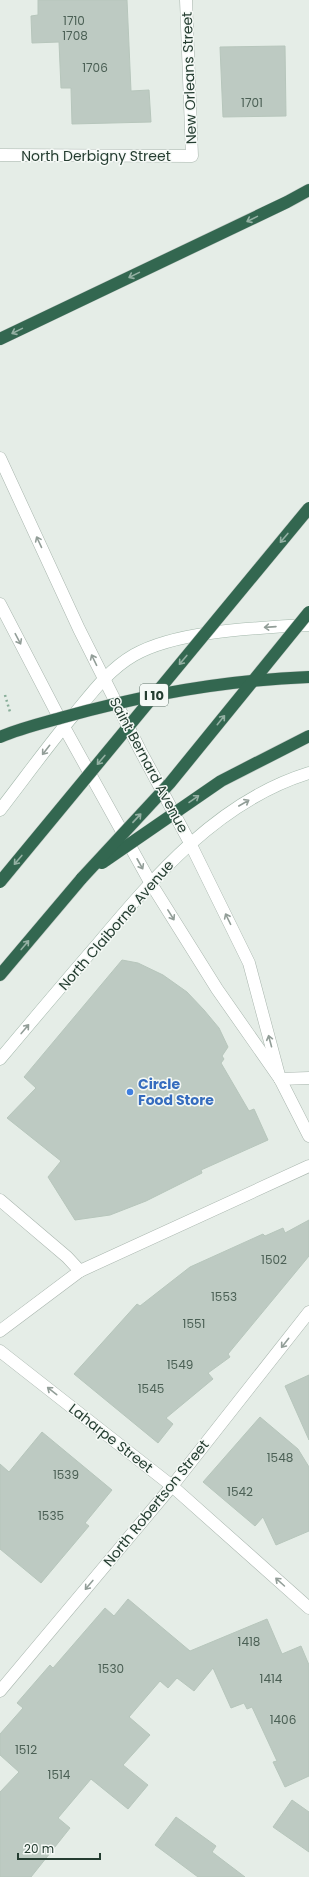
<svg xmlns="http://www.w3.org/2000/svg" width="309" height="1877" font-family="Poppins,sans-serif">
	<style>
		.building { fill: #bdcac2; stroke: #b7c6bc }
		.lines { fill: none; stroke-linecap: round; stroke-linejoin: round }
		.service-casing { stroke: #a8b5ad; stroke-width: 13 }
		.minor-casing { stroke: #a8b5ad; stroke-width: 13 }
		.tertiary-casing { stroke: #a8b5ad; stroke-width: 13 }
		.secondary-casing { stroke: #a4b8ac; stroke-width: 13 }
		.motorway-casing { stroke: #c2c9c5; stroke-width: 13 }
		.path { stroke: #88ae99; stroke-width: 2.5; stroke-dasharray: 2 3; stroke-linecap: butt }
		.service { stroke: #fff; stroke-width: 12 }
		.minor { stroke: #fff; stroke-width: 12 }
		.tertiary { stroke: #fff; stroke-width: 12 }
		.secondary { stroke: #fff; stroke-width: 12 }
		.motorway { stroke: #336750; stroke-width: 12 }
		.motorway-bridge-casing { stroke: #c2c9c5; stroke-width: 13; stroke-linecap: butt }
		.motorway-bridge { stroke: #336750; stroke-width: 12 }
		.oneway { stroke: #94b0a3 }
		.oneway2 { stroke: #929e98 }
		.shop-dot { fill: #3f7fe0; stroke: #f5f9f6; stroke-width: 1.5 }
		.labels { text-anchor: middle; stroke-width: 3; stroke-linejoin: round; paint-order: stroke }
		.number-label { font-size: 12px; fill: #4b6055 }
		.shield { fill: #f5f9f6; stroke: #63756c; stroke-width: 1 }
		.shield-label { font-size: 13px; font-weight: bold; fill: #253d31 }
		.street-label { font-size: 14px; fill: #253d31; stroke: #f5f9f6 }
		.shop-label { font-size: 14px; font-weight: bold; fill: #366cbe; stroke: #f5f9f6; text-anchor: start }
	</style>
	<rect width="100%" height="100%" fill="#e5ede7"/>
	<g class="building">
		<path d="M38,0h89l4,91 18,-1 2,32 -79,2 -1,-36h-10l-2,-46 -27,1 -1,-27 7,-1z"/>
		<path d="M285,46l1,70 -63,1 -3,-70z"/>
		<path d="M122,960l16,3 25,12 24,17 17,18 15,18 9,19 -6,9 2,3 -3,4 28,48 5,-2 14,31 -67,30 1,3 -56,28 -36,14 -35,5 -27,-43 13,-16 -54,-43 29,-30 -12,-11z"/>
		<path d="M309,1220v36l-81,98 2,3 -22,16 5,6 -47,39 7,6 -15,19 -84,-69 63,-70 3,2 50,-39 73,-33 2,2 18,-8 2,5z"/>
		<path d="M309,1375v65l-24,-54z"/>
		<path d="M260,1417l38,32 11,18v64l-33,14 -13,-28 -8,9 -52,-44z"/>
		<path d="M42,1432l70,58 -27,33 4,3 -48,57 -41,-34v-85l9,8z"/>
		<path d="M128,1599l62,52 77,-32 15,35 19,-8 8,19v111l-24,11 -12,-25 4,-1 -25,-54 -5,2 -3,-6 -13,5 -18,-40 -19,23 -17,-13 -9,10 -8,-7 -31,36 21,18 -27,30 25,20 -20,24 -37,-30 -33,39 12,10 -39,49h-31v-85l19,-20 -19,-17v-21l23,-26 -6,-5 33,-38 3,3 52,-60 9,8z"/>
		<path d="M292,1800l17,12v40l-36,-25z"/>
		<path d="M176,1817l40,29 -4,6 33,25h-47l-43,-32z"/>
	</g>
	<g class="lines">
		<g class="service-casing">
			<g id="service">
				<path d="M0,1200l67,57 13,14"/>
				<path d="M0,1331l80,-60 229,-105"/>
			</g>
		</g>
		<g class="minor-casing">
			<g id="minor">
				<path d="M0,155l192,1 -6,-156"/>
				<path d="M280,1079l29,-1"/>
				<path d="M0,1351l172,135 137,122"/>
				<path d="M0,1691l172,-205 137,-174"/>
			</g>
		</g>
		<g class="tertiary-casing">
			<g id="tertiary">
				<path d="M0,458l79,171 61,121 50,93 59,120 31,116"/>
				<path d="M0,604l64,123 86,155 67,107 63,90 29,57"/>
			</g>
		</g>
		<g class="secondary-casing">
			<g id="secondary">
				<path d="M0,810c24,-31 47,-63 72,-93 19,-23 36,-47 62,-62 44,-25 124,-27 175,-30"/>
				<path d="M0,1059c32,-38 64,-76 96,-113 59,-70 122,-145 213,-173"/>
			</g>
		</g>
		<g class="motorway-casing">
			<g id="motorway">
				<path d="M0,339l287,-137 22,-12"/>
				<path d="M0,975l82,-97"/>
			</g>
		</g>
		<path class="path" d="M5,695l5,17"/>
		<use href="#service" class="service"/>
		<use href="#minor" class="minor"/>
		<use href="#tertiary" class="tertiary"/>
		<use href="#secondary" class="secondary"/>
		<use href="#motorway" class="motorway"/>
		<g class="motorway-bridge-casing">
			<g id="motorway-bridge">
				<path d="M0,737c21,-9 43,-14 64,-20 79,-22 163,-37 245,-40"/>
				<path d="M102,863l119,-82 88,-45"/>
				<path d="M82,878l88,-95 139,-171"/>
				<path d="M0,882l309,-374"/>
			</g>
		</g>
		<use href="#motorway-bridge" class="motorway-bridge"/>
	</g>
	<defs><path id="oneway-shaft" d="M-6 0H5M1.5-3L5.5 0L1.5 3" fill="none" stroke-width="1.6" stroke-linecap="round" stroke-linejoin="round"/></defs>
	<g class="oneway">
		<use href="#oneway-shaft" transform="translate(252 219) rotate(154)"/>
		<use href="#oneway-shaft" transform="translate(134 275) rotate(154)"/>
		<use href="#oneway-shaft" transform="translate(17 331) rotate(154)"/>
		<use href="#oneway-shaft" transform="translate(284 538) rotate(130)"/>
		<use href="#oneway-shaft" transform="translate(183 660) rotate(130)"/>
		<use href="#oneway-shaft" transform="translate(221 720) rotate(-51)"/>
		<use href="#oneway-shaft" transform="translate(101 760) rotate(130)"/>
		<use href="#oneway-shaft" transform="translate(194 799) rotate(-35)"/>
		<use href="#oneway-shaft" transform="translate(137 818) rotate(-47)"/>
		<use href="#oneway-shaft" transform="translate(18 860) rotate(130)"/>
		<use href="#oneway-shaft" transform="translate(25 945) rotate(-50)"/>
	</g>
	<g class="oneway2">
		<use href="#oneway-shaft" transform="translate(39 542) rotate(-115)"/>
		<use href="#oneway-shaft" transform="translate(270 627) rotate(176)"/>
		<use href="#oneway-shaft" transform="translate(18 639) rotate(62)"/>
		<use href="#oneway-shaft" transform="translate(94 660) rotate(-116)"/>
		<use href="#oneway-shaft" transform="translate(46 750) rotate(128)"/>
		<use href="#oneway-shaft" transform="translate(244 803) rotate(-30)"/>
		<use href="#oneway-shaft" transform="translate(140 864) rotate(61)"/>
		<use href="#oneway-shaft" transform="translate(171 915) rotate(58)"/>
		<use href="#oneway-shaft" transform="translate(228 919) rotate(-116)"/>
		<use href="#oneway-shaft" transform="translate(25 1029) rotate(-50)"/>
		<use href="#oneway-shaft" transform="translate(270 1041) rotate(-105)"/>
		<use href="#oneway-shaft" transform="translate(285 1343) rotate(128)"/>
		<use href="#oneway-shaft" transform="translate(52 1391) rotate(-142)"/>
		<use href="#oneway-shaft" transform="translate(280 1582) rotate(-138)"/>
		<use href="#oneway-shaft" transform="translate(89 1585) rotate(130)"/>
	</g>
	<circle class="shop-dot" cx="130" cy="1092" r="4"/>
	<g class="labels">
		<g class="number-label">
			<text x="74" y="25">1710</text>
			<text x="75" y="40">1708</text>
			<text x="95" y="72">1706</text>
			<text x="252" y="107">1701</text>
			<text x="274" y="1264">1502</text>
			<text x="224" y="1301">1553</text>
			<text x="194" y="1328">1551</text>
			<text x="180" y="1369">1549</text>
			<text x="151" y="1393">1545</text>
			<text x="280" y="1462">1548</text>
			<text x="66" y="1479">1539</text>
			<text x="240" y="1496">1542</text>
			<text x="51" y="1520">1535</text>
			<text x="249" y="1646">1418</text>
			<text x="111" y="1673">1530</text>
			<text x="271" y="1683">1414</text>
			<text x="283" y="1724">1406</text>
			<text x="26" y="1754">1512</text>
			<text x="59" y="1779">1514</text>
		</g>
		<rect class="shield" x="140" y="684" width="28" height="22" rx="3"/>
		<g class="shield-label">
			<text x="154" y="700">I 10</text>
		</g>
		<g class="street-label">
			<text transform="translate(189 78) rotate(-92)" y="5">New Orleans Street</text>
			<text x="96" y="161">North Derbigny Street</text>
			<text transform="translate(149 765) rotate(62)" y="5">Saint Bernard Avenue</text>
			<text transform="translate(116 925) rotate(-49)" y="5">North Claiborne Avenue</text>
			<text transform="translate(111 1438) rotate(38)" y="5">Laharpe Street</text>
			<text transform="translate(156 1503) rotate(-51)" y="5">North Robertson Street</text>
		</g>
		<g class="shop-label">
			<text x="138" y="1089">Circle<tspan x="138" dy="16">Food Store</tspan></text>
		</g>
	</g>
	<path d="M18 1853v6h82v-6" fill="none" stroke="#253d31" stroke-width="2"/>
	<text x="24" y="1853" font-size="12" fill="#253d31" stroke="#f5f9f6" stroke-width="3" paint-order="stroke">20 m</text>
</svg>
